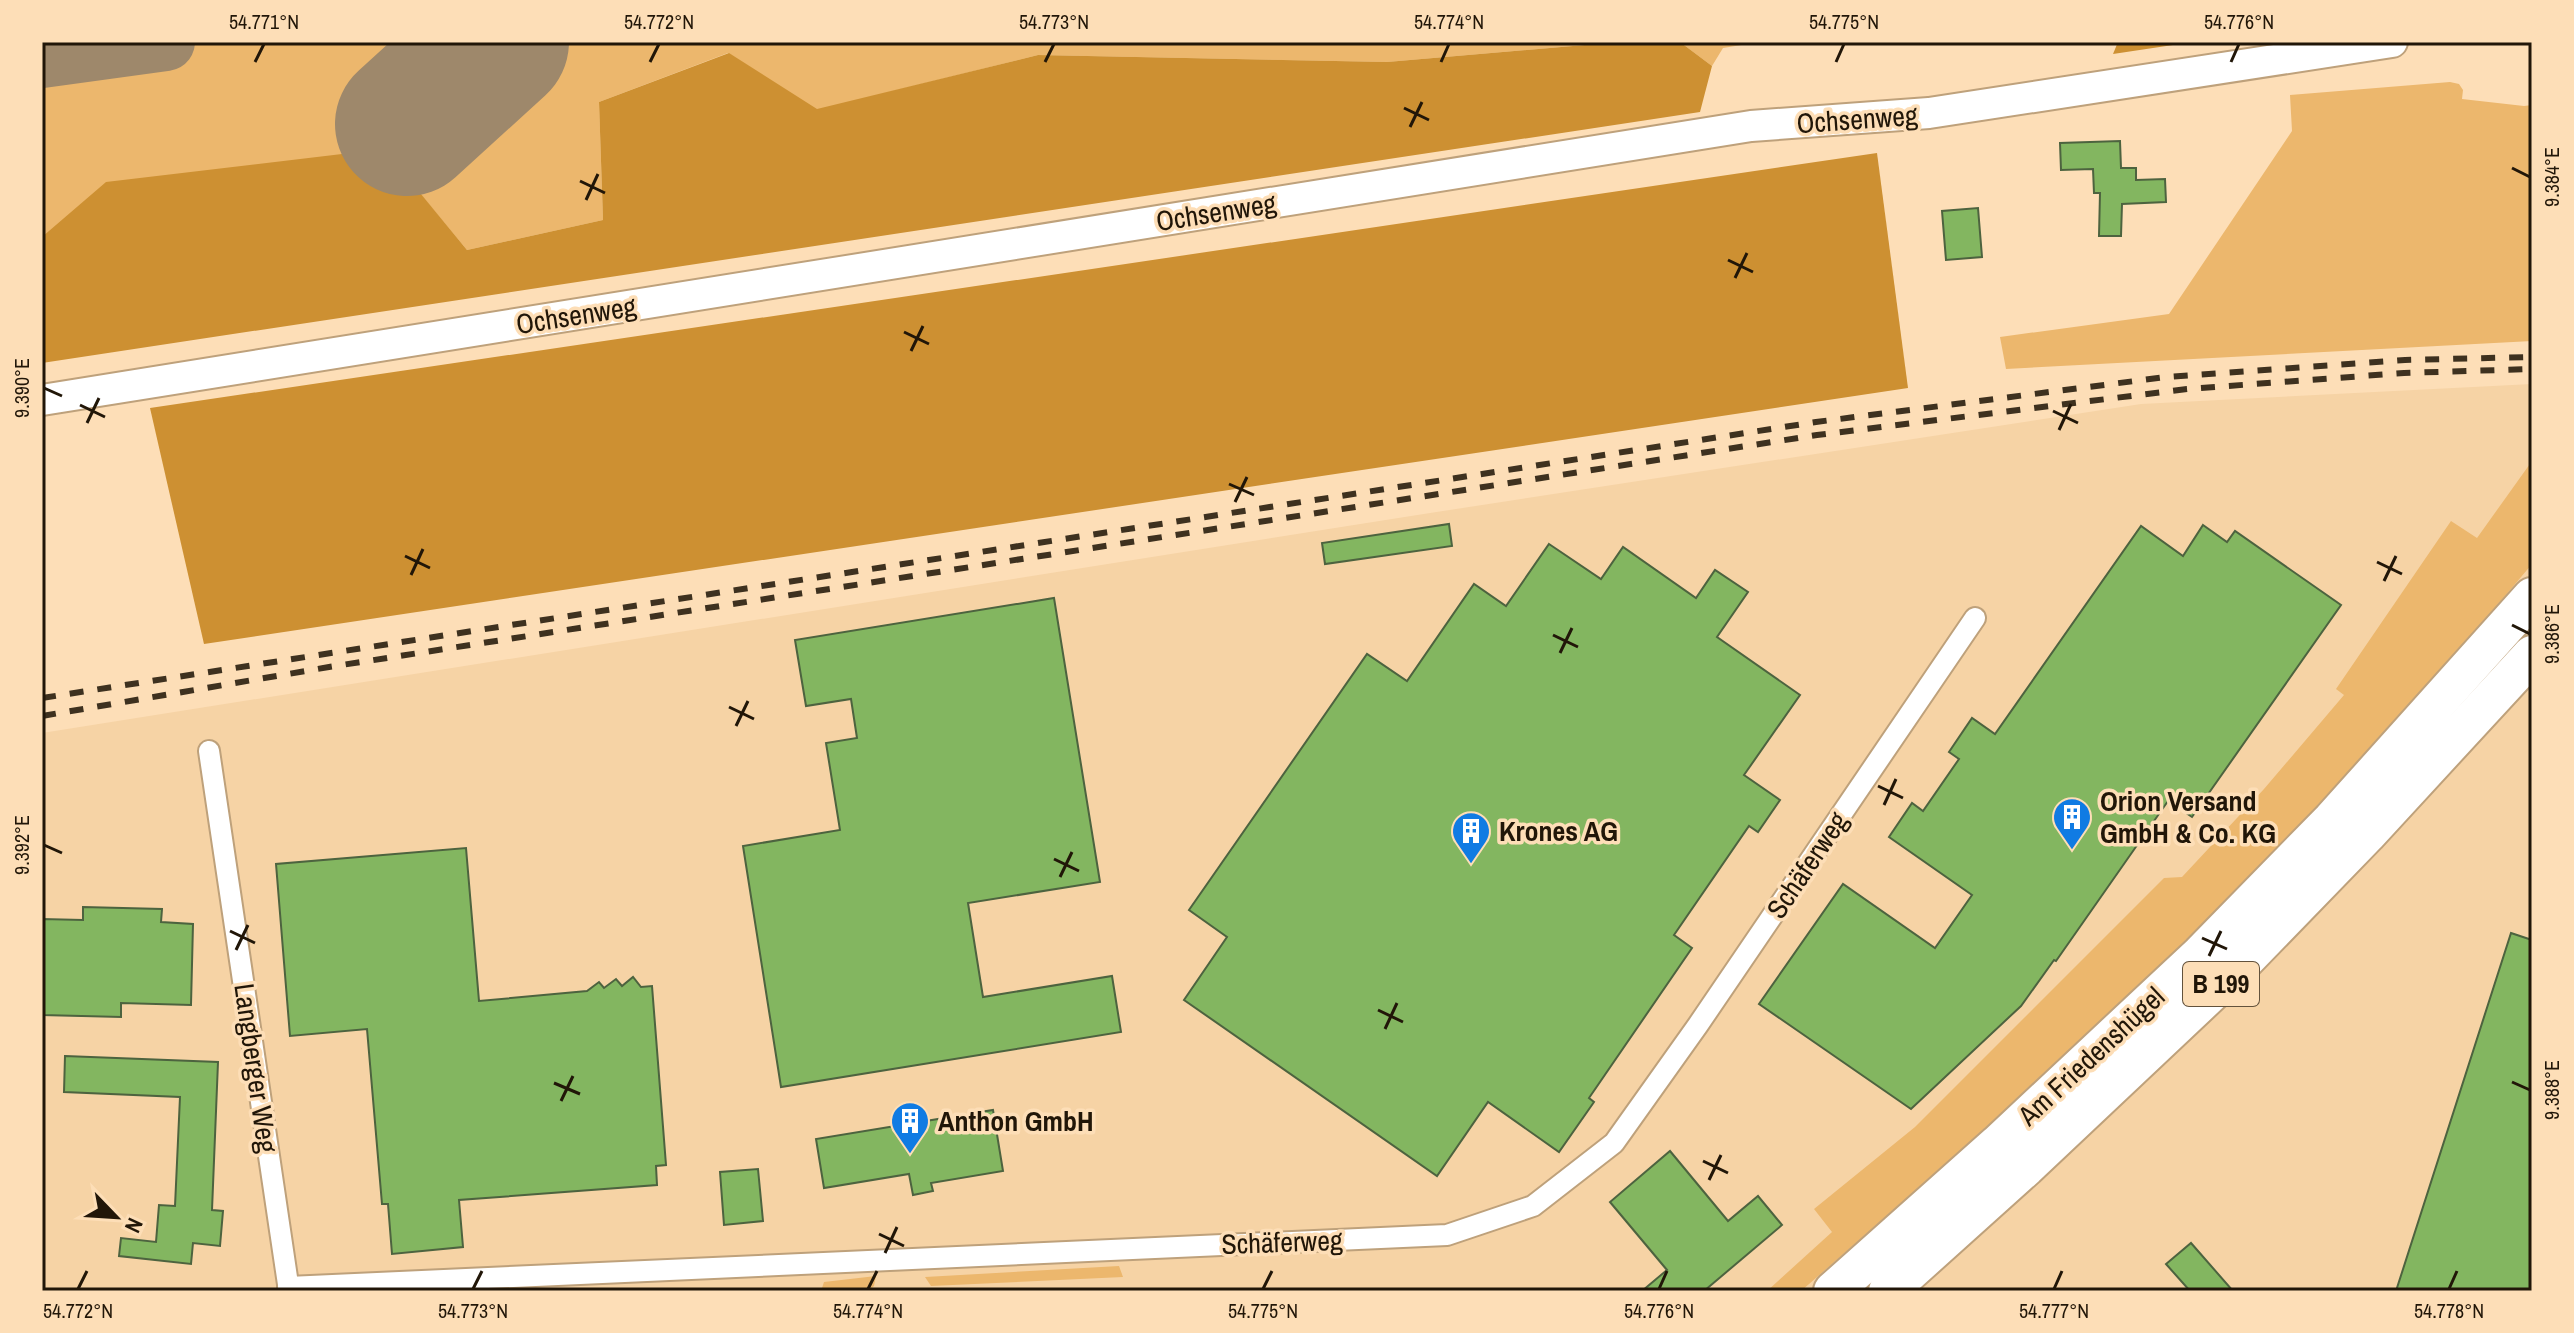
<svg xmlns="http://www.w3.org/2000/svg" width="2574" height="1333" font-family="'Archivo Narrow',sans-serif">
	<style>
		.built { fill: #f6d3a5 }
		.green { fill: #ecb76d }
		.forest { fill: #cd9032 }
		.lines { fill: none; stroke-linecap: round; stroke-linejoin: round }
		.taxiway { stroke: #9e886b; stroke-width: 58 }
		.runway { stroke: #9e886b; stroke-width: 144 }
		.building { fill: #83b660; stroke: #4d633f; stroke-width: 2 }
		.street-casing { stroke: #bea17b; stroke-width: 24 }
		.secondary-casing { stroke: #bea17b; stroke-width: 34 }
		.highway-casing { stroke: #bea17b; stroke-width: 42 }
		.street { stroke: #fff; stroke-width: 20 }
		.secondary { stroke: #fff; stroke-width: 30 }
		.highway { stroke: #fff; stroke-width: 38 }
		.rail { stroke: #3e311f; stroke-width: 6; stroke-dasharray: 14 14; stroke-linecap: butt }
		.ticks { fill: none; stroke: #211608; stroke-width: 3 }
		.labels { text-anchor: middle; stroke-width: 7; stroke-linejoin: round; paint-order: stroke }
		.shield { fill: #fddeb7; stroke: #63523c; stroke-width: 2 }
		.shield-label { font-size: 26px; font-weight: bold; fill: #211608 }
		.street-label { font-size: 28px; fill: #211608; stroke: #fddeb7 }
		.poi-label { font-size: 28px; font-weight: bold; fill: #211608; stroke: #fddeb7; text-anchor: start }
		.neatline { fill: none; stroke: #211608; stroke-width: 3 }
		.ticks-label { font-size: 20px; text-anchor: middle; fill: #211608 }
	</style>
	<rect width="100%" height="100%" fill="#fddeb7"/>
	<path class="built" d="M2532,384v907h-2490v-558l1388,-220 711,-109z"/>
	<g class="green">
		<path d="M42,42h1577l-232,20 -349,-7 -221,55 -89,-57 -129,49 4,118 -136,30 -84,-101 -341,88z"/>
		<path d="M1680,42h80l-37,6 -11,18z"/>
		<path d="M2450,82l9,2 4,6 -1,9 62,7 8,-1v236l-526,28 -6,-32 169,-23 123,-183 -2,-36z"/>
		<path d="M2532,461v103c-90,108 -184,213 -283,314 -142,145 -295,280 -448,413h-34l65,-59 -18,-23 101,-82 249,-249 18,-1 82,-88 80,-94 -8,-6 115,-168 26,17z"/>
		<path d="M1119,1266l4,11 -192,9 -6,-9z"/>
		<path d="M876,1276l-2,10 -5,5h-48l3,-9z"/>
	</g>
	<g class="forest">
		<path d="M1619,42h61l32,24 -12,46 -1658,251v-126l64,-55 278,-33 83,101 136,-30 -4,-118 130,-49 88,56 221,-54 349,7z"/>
		<path d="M2118,42h75l-80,12z"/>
		<path d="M1877,153l31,235 -1704,256 -54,-236z"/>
	</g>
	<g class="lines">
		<path class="taxiway" d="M42,59l124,-17"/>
		<path class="runway" d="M407,124l90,-82"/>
	</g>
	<g class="building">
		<path d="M2120,141l1,27h15v12l29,-1 1,23 -44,2 -1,32h-22l1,-43h-6l-1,-24 -32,1 -1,-27z"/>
		<path d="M1978,208l4,49 -36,3 -4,-49z"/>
		<path d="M1449,524l3,22 -127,18 -3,-21z"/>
		<path d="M2203,525l24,17 8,-11 106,74 -149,212 -24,-16 -112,160 -2,-1 -33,46 -110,103 -152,-105 84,-120 92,64 37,-53 -83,-58 23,-34 11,8 36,-52 -10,-7 23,-34 23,16 146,-208 42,30z"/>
		<path d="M1549,544l52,35 22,-32 73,51 19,-28 33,22 -31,45 83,58 -56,80 36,25 -22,32 -9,-6 -75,109 18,13 -103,150 5,4 -35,50 -71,-50 -51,74 -253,-176 43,-63 -38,-27 178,-256 40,27 67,-97 32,22z"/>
		<path d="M1054,598l46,284 -132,21 15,94 129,-21 9,56 -340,55 -38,-241 97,-16 -14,-87 31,-5 -6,-39 -45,7 -11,-66z"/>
		<path d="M466,848l13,153 108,-10 12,-9 5,6 12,-9 6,7 11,-9 8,10 11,-1 14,179 -10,1 1,19 -198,15 4,47 -71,7 -4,-50h-6l-15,-175 -77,7 -14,-172z"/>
		<path d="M83,907l79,2 -1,13 32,2 -2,81 -70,-2v14l-79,-2v-96l41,1z"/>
		<path d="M2511,933l21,7v351h-136z"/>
		<path d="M65,1056l153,6 -6,148 11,1 -3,35 -27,-3 -2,21 -72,-8 2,-18 35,4 3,-37 16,1 5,-109 -116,-5z"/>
		<path d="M993,1110l10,61 -72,12 2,8 -20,4 -4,-21 -85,14 -8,-49z"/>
		<path d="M1670,1151l58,70 30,-25 24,29 -78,66h-62l25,-21 -57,-68z"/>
		<path d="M758,1169l5,52 -39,4 -4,-53z"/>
		<path d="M2191,1243l42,48h-43l-24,-27z"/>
	</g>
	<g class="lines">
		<g class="street-casing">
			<g id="street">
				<path d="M209,751l80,540"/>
				<path d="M288,1287c387,-19 773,-36 1159,-52l86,-29 81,-63 84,-118 277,-407"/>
			</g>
		</g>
		<g class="secondary-casing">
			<path id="secondary" d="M42,400l1709,-274 178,-13 463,-71"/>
		</g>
		<g class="highway-casing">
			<g id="highway">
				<path d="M1833,1291l165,-147 203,-190 131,-134 200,-223"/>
				<path d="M1888,1291l138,-124 210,-198 131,-135 165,-179"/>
			</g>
		</g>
		<use href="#street" class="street"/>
		<use href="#secondary" class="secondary"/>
		<use href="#highway" class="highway"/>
		<g class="rail">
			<path d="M42,698l1774,-276 350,-45 239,-17 127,-3"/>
			<path d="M42,716l287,-49 1488,-232 370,-46 217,-16 128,-4"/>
		</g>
	</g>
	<path class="ticks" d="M255,62l9,-18M650,62l9,-18M1045,62l9,-18M1441,62l8,-18M1836,62l8,-18M2231,62l8,-18M1404,108l25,12M1410,127l12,-25M2512,168l18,9M580,181l25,12M586,200l12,-26M1728,260l25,12M1735,278l12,-25M904,332l25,12M911,351l12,-25M44,388l18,8M80,405l25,12M2053,411l25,12M87,423l12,-25M2059,430l12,-26M1229,484l25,11M1235,502l12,-25M405,556l25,12M2377,562l25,12M411,575l12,-26M2384,581l12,-25M2512,625l18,9M1553,635l25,12M1560,653l12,-25M729,707l25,12M736,726l12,-25M1878,786l25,12M1884,805l12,-26M44,845l18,8M1054,859l25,12M1060,877l12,-25M230,931l25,12M2202,938l25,11M236,950l12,-25M2209,956l12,-25M1378,1010l25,12M1385,1029l12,-26M2512,1082l18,8M554,1083l26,11M561,1101l12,-25M1703,1161l25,12M1709,1180l12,-25M879,1234l25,12M885,1253l12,-26M78,1289l9,-18M473,1289l9,-18M868,1289l9,-18M1263,1289l9,-18M1659,1289l8,-18M2054,1289l8,-18M2449,1289l8,-18"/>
	<defs>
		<g id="building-pin" transform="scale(2)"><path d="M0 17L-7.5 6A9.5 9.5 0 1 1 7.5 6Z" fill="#107be3" stroke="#fddeb7"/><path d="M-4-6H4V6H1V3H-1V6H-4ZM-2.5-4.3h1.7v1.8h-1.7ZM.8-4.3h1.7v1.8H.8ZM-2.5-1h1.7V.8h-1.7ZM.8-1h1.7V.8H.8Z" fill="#fff"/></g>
	</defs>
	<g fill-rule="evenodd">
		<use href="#building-pin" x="2072" y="817"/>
		<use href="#building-pin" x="1471" y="831"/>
		<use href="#building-pin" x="910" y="1121"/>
	</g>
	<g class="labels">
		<rect class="shield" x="2183" y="962" width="76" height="44" rx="6"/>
		<g class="shield-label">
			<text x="2221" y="993">B 199</text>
		</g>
		<g class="street-label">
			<text transform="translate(1857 119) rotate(-4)" y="10">Ochsenweg</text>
			<text transform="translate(1216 212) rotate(-9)" y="10">Ochsenweg</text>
			<text transform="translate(576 315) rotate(-9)" y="10">Ochsenweg</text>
			<text transform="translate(1807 865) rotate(-56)" y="10">Schäferweg</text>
			<text transform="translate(2091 1056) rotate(-43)" y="10">Am Friedenshügel</text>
			<text transform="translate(256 1068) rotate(82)" y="10">Langberger Weg</text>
			<text transform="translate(1282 1242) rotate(-2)" y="10">Schäferweg</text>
		</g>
		<g class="poi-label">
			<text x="2100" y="811">Orion Versand<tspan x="2100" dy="32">GmbH &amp; Co. KG</tspan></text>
			<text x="1499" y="841">Krones AG</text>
			<text x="938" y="1131">Anthon GmbH</text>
		</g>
	</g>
	<rect width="2574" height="1333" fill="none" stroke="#fddeb7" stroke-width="88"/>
	<g transform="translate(116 1217) rotate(115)" stroke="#fddeb7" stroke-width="6" paint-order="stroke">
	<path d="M0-6L14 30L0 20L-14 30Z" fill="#211608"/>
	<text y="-12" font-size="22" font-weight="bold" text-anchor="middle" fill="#211608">N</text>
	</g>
	<rect x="44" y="44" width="2486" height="1245" class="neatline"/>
	<g class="ticks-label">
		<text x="264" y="29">54.771°N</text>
		<text x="659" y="29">54.772°N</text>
		<text x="1054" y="29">54.773°N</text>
		<text x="1449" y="29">54.774°N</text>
		<text x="1844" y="29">54.775°N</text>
		<text x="2239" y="29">54.776°N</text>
		<text transform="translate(2552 177) rotate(-90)" y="7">9.384°E</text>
		<text transform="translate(22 388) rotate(-90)" y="7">9.390°E</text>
		<text transform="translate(2552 634) rotate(-90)" y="7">9.386°E</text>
		<text transform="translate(22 845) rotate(-90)" y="7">9.392°E</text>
		<text transform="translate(2552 1090) rotate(-90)" y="7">9.388°E</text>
		<text x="78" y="1318">54.772°N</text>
		<text x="473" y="1318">54.773°N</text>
		<text x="868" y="1318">54.774°N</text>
		<text x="1263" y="1318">54.775°N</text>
		<text x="1659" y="1318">54.776°N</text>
		<text x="2054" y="1318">54.777°N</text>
		<text x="2449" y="1318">54.778°N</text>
	</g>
</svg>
